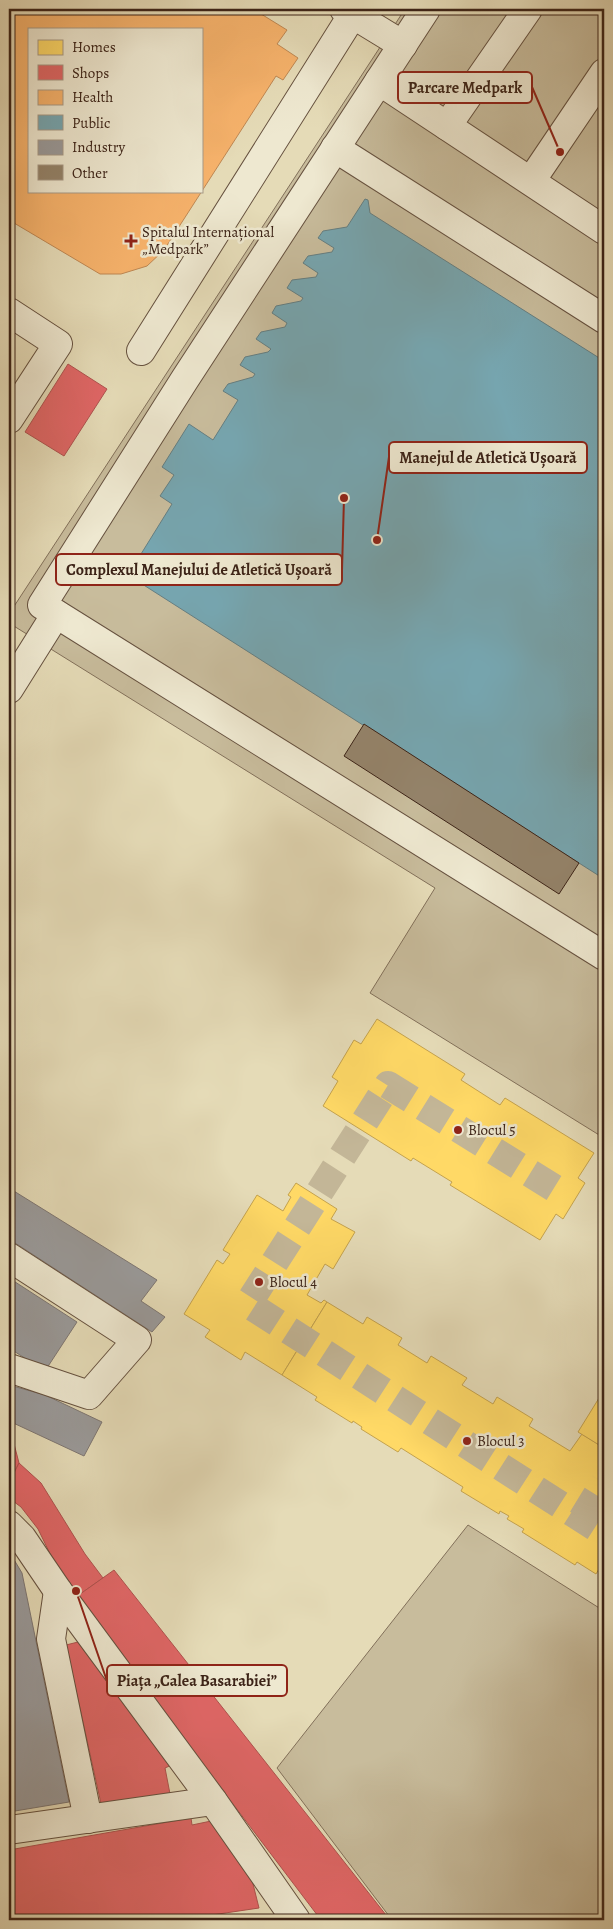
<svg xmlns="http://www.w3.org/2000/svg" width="613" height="1929" font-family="Alegreya,serif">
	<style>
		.green { fill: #c8bc9c; stroke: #82705a }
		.homes { fill: #ffd966; stroke: #c4a24e }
		.shops { fill: #e06666; stroke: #af524e }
		.health { fill: #f6b26b; stroke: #be8752; fill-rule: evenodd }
		.public { fill: #76a5af; stroke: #657e81 }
		.industry { fill: #999; stroke: #7d7672 }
		.building { fill: #94836a; stroke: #3c2317 }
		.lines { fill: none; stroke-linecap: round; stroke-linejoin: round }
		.minor-tunnel { stroke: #c3b697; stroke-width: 28; stroke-dasharray: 28 14; stroke-linecap: butt }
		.minor-casing { stroke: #66513f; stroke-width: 30 }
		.minor { stroke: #eee8d0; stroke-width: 28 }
		.poi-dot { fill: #8f2418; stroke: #eee8d0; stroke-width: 2 }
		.labels { text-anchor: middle; stroke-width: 5; stroke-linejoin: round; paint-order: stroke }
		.poi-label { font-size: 15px; fill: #3c2317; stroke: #eee8d0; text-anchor: start }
		.leader { fill: none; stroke: #8f2418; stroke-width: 2 }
		.callout-dot { fill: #8f2418; stroke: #eee8d0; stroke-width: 2 }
		.callout { fill: #eee8d0; stroke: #8f2418; stroke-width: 2 }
		.callout-label { font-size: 16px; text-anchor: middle; font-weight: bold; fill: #3c2317 }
	</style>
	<rect width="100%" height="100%" fill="#e5dbb7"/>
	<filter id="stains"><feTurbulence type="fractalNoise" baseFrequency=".004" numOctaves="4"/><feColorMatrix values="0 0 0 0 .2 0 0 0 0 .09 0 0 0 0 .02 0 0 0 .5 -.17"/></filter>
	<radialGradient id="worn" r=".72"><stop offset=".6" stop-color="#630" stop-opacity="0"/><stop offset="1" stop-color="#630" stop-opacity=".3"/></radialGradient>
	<g class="green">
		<path d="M405,9h199v1129l-234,-145 65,-105 -426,-265v-9z"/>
		<path d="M468,1525l136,86v309h-212l-115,-152z"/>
	</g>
	<g class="homes">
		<path d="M377,1019l88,55 -4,6 39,25 5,-7 89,55 -16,25 7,5 -22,36 -7,-5 -16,26 -90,-55 2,-3 -39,-24 -2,3 -88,-55 15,-25 -6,-4 22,-37 7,4z"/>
		<path d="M296,1183l41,26 -6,10 24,13 -22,37 -8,-5 -18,31 14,8 3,-3 3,2 -45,73 -37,-23 -4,8 -36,-23 5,-7 -26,-16 33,-54 6,4 7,-10 -7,-4 34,-55 26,16 8,-14 -3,-2z"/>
		<path d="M327,1302l36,22 4,-7 35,21 -4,7 29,18 4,-7 36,22 -5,7 31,19 4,-7 36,22 -4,7 41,25 12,-17 22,14v113l-8,13 -19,-12 -2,3 -53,-33 2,-3 -17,-10 2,-3 -9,-5 -1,3 -38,-23 2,-4 -62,-39 -3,4 -37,-23 1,-2 -9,-6 -1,2 -37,-23 2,-3 -35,-22z"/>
		<path d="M604,1390v58l-26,-16z"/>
	</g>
	<g class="shops">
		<path d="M68,364l39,25 -43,67 -39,-24z"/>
		<path d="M9,1439l4,1 6,23 -8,16h-2z"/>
		<path d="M19,1463l22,20 44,71 18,24 -27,19 -18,-27 -20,-41 -17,-22 -12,-9v-19h2z"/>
		<path d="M114,1570l276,350h-69l-245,-323z"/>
		<path d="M86,1640l88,124 -9,4 6,31 -69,9 -36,-163z"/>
		<path d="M191,1818l1,7 24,-5 34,52 9,36 -81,12h-169v-70z"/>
	</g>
	<path class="health" d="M9,9h244l34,21 -10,14 21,14 -15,22 -7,-4 -112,174 -17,16 -26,8h-21l-91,-54zM29,29h172v162h-172z"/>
	<path class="public" d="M365,199l3,1 2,13 234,148v518l-476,-304 44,-71 -12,-8 14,-21 -12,-8 27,-43 24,16 25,-40 -15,-9 5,-7 25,-7 2,-3 -15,-9 5,-8 23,-5 3,-3 -15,-10 5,-7 24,-5 2,-4 -15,-10 4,-7 25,-5 2,-3 -16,-10 5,-8 24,-3 2,-4 -15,-10 5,-7 24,-4 2,-4 -16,-10 5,-7 24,-4z"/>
	<g class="industry">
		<path d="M9,1188l148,92 -16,21 24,16 -13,15 -143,-93z"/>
		<path d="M9,1278l68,44 -32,49 -36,-23z"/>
		<path d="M9,1385l36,10 57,27 -18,34 -75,-35z"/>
		<path d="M9,1558h4l9,15 47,229 -60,10v-41l5,-1 -5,-32z"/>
	</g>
	<path class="building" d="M364,724l215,139 -20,31 -215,-138z"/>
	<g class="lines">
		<g class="minor-tunnel">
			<path d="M554,1188l-166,-103 -140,219 356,229"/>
			<path d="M582,1519l22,-36"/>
		</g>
		<g class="minor-casing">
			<g id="minor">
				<path d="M344,9l59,36"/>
				<path d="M426,9l-241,370 -143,226 562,351"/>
				<path d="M379,81l225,149"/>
				<path d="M447,126l81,-117"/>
				<path d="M335,148l269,171"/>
				<path d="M531,181l73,-108"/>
				<path d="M9,312l49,32 -49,75"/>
				<path d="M141,351l212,-337"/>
				<path d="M9,689l47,-75"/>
				<path d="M9,1257l128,83 -48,55 -80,-27"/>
				<path d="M9,1525l13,13 36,53 155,210"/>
				<path d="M58,1591l-7,48 37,180"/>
				<path d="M9,1830l204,-29 83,119"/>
			</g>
		</g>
		<use href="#minor" class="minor"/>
	</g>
	<g class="poi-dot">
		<path d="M128.5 233.5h5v5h5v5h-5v5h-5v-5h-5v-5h5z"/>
		<circle cx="458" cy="1130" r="5"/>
		<circle cx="259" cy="1282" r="5"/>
		<circle cx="467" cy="1441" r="5"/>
	</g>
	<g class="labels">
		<g class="poi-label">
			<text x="142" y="237">Spitalul Internațional<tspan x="142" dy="17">„Medpark”</tspan></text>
			<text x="468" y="1135">Blocul 5</text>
			<text x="269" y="1287">Blocul 4</text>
			<text x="477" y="1446">Blocul 3</text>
		</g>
	</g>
	<path class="leader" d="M560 152L532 87M377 540L389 457M344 498L342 570M76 1591L107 1681"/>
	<g class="callout-dot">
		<circle cx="560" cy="152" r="5"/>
		<circle cx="377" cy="540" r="5"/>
		<circle cx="344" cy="498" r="5"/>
		<circle cx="76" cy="1591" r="5"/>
	</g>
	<g class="callout">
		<rect x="398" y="72" width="134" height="31" rx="5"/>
		<rect x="389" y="442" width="198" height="31" rx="5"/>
		<rect x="56" y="554" width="286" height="31" rx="5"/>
		<rect x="107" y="1665" width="180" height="31" rx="5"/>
	</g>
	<g class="callout-label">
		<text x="465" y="93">Parcare Medpark</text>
		<text x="488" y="463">Manejul de Atletică Ușoară</text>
		<text x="199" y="575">Complexul Manejului de Atletică Ușoară</text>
		<text x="197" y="1686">Piața „Calea Basarabiei”</text>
	</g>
	<rect width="613" height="1929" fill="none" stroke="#e5dbb7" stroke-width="30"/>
	<rect x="10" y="10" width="593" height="1909" fill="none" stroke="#3c2317" stroke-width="2.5"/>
	<rect x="15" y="15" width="583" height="1899" fill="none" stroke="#3c2317"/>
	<rect x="28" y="28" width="175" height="165" fill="#eee8d0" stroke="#a79986"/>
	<rect x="38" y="40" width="25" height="15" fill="#ffd966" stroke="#a79986"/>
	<text x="72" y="52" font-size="15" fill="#3c2317">Homes</text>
	<rect x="38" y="65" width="25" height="15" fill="#e06666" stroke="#a79986"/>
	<text x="72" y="78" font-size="15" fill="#3c2317">Shops</text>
	<rect x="38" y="90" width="25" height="15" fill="#f6b26b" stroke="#a79986"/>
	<text x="72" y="102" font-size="15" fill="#3c2317">Health</text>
	<rect x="38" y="115" width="25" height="15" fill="#76a5af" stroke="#a79986"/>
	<text x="72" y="128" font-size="15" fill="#3c2317">Public</text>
	<rect x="38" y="140" width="25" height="15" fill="#999999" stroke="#a79986"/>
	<text x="72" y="152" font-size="15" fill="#3c2317">Industry</text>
	<rect x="38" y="165" width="25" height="15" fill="#94836a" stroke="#a79986"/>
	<text x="72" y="178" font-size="15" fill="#3c2317">Other</text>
	<rect width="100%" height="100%" filter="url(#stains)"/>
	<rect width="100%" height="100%" fill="url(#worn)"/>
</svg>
